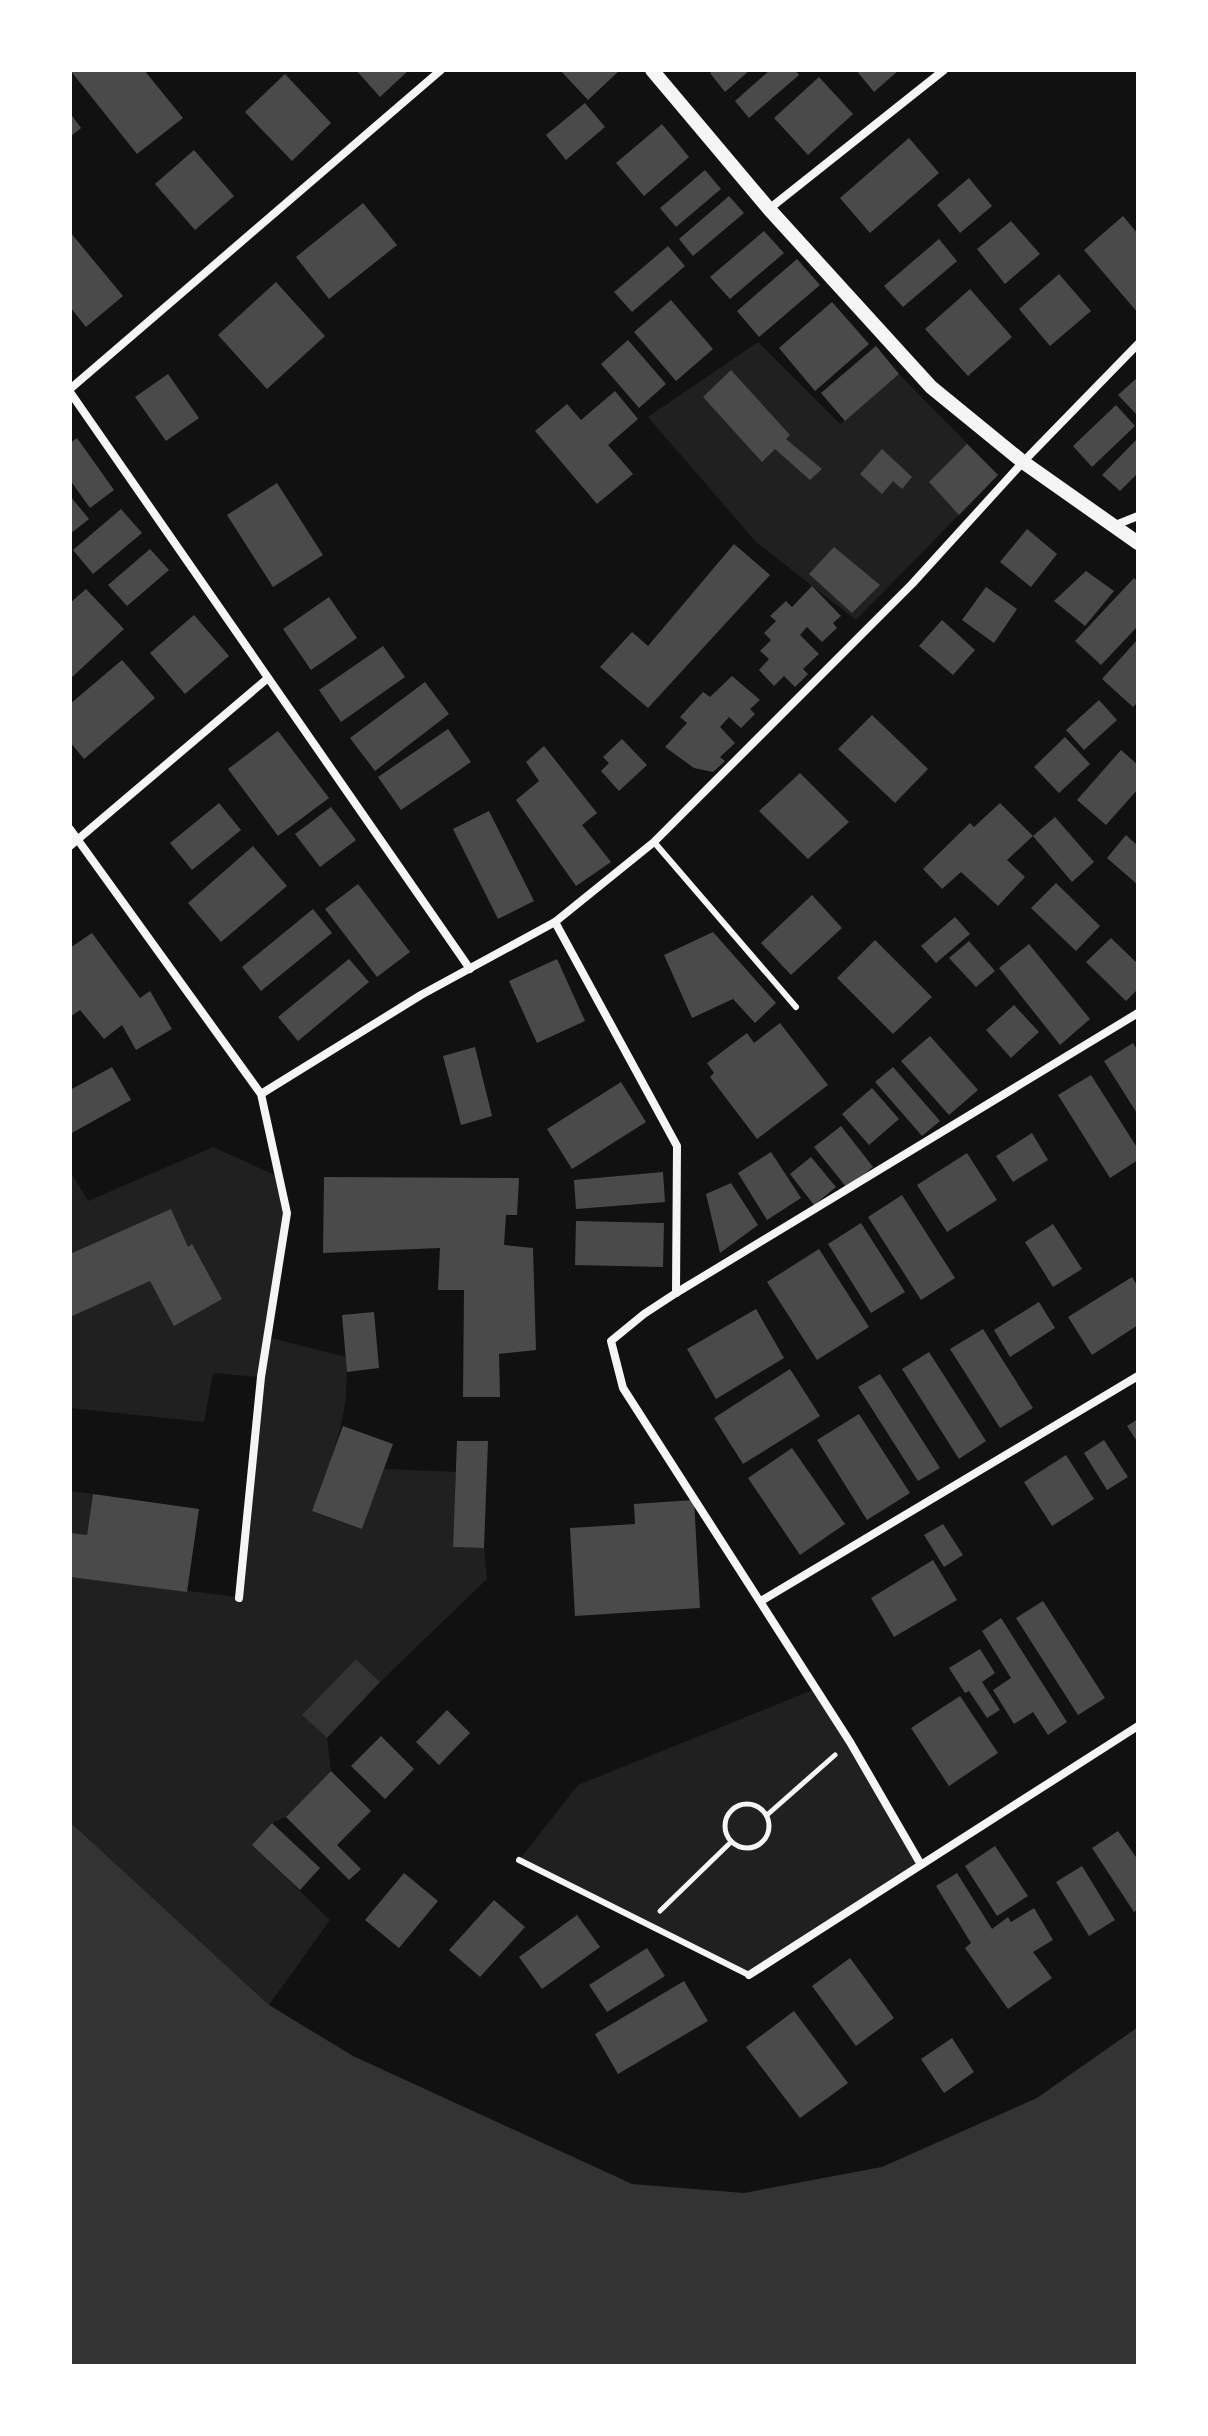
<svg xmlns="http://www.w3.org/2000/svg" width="1208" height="2436" font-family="Mulish,sans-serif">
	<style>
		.green { fill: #202020 }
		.water { fill: #333 }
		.building { fill: #4a4a4a }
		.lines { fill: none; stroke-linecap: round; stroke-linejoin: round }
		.path { stroke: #f5f5f5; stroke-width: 5 }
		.service { stroke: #f5f5f5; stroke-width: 6 }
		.minor { stroke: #f5f5f5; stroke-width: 8 }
		.tertiary { stroke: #f5f5f5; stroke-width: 14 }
	</style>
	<rect width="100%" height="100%" fill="#111"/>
	<g class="green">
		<path d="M758,342l82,82 59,-50 99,101 -142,145 -100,-78 -108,-125z"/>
		<path d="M213,1147l66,30 8,36 -20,124 79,20c5,58 -14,100 -34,154l50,18 22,-60 72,3 -3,75 31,1 3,31 -107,103 -24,-23 -53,57 24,22 4,33 -45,46 -14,6 -20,22 78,75 -61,85 -199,-183v-245l169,20 21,-220 -47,-4 -9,49 -134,-14v-237l18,30z"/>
		<path d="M70,1491l23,3 -6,41 -15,-2 -2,13z"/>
		<path d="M815,1689l105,174 -171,112 -230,-115 59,-75z"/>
	</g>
	<g class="water">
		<path d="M356,1659l24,23 -53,56 -25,-23z"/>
		<path d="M70,1822l199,183 84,51 279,128 112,9 138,-26 155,-69 101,-71v339h-1068z"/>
	</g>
	<g class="building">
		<path d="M70,70h74l39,48 -46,36z"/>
		<path d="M356,70h53l-29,27z"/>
		<path d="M560,70h60l-32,30z"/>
		<path d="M714,70h36l-25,22 -15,-19z"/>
		<path d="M770,70h25l4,5 -50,43 -14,-17z"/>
		<path d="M856,70h43l-25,22z"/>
		<path d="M285,74l46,49 -39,38 -47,-49z"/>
		<path d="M819,77l34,37 -45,41 -34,-37z"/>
		<path d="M585,103l20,24 -39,33 -20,-25z"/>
		<path d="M70,113l11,15 -11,9z"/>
		<path d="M662,124l27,33 -45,39 -28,-33z"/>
		<path d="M909,138l30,35 -69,60 -30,-35z"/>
		<path d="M194,150l40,46 -39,34 -40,-46z"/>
		<path d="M705,170l16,19 -45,38 -16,-19z"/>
		<path d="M969,178l23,28 -32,27 -23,-28z"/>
		<path d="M729,196l15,17 -51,43 -14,-17z"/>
		<path d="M363,203l34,42 -68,54 -33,-42z"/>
		<path d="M1123,216l15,18v79l-54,-63z"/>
		<path d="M1011,221l29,33 -35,30 -28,-35z"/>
		<path d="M764,231l20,22 -54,46 -20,-22z"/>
		<path d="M70,232l53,64 -37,31 -16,-20z"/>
		<path d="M939,239l18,22 -54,46 -19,-21z"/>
		<path d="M668,246l17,20 -53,46 -18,-20z"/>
		<path d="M797,259l23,26 -61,52 -22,-26z"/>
		<path d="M1059,274l32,37 -41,35 -31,-37z"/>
		<path d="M276,282l49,54 -58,53 -49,-54z"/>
		<path d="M970,289l42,48 -44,39 -43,-47z"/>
		<path d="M671,300l42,49 -37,32 -42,-49z"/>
		<path d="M832,302l37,42 -54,47 -36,-43z"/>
		<path d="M628,340l38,44 -27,24 -38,-44z"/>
		<path d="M876,346l23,28 -54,47 -24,-28z"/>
		<path d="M731,370l59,65 -4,4 36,30 -12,11 -35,-31 -13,13 -59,-65z"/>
		<path d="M168,374l31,44 -33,23 -31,-44z"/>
		<path d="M1138,377v39l-20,-21z"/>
		<path d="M615,391l23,28 -30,26 25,29 -36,30 -62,-73 32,-27 14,16z"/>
		<path d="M1116,405l19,21 -43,41 -19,-21z"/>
		<path d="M77,438l37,52 -24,18 -20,-28v-37z"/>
		<path d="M1138,438v35l-18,18 -18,-16z"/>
		<path d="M967,444l31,31 -39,40 -30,-33z"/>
		<path d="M882,449l30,28 -10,12 -9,-8 -11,13 -22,-20z"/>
		<path d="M277,483l46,72 -50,32 -46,-72z"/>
		<path d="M70,496l19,23 -19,15z"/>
		<path d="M121,509l21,24 -49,41 -20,-24z"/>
		<path d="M1027,529l30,25 -26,33 -31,-25z"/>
		<path d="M734,544l36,31 -122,133 -48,-41 32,-35 16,14z"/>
		<path d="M834,547l46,38 -28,28 -43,-39z"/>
		<path d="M150,549l19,21 -42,36 -19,-21z"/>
		<path d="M1086,571l28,20 -29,35 -31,-25z"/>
		<path d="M1134,578l4,4v44l-37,39 -26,-24z"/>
		<path d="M812,586l29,30 -8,7 4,5 -15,14 -15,-15 -7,8 19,19 -16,15 5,5 -13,13 -11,-11 -10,10 -15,-16 10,-11 -9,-8 11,-11 -7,-7 12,-12 -6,-5 16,-15 6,6z"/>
		<path d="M986,587l31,22 -23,34 -32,-23z"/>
		<path d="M86,589l38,40 -54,50v-76z"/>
		<path d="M329,597l28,41 -46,32 -28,-41z"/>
		<path d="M194,615l35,41 -44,38 -35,-41z"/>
		<path d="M942,620l33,30 -22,25 -34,-29z"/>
		<path d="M1138,639v63l-5,5 -31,-28z"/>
		<path d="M383,646l22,31 -64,45 -22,-32z"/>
		<path d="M122,660l33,38 -71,61 -14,-17v-38z"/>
		<path d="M732,676l28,24 -10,9 5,5 -14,14 -12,-11 -9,10 15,16 -15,14 5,4 -12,11 -19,-4 -29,-21 22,-24 -7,-6 23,-25 7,5z"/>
		<path d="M425,682l24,32 -74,57 -25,-33z"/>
		<path d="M1099,700l18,20 -33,30 -18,-20z"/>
		<path d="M872,715l56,54 -33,34 -57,-54z"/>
		<path d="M448,729l23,33 -70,48 -23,-33z"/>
		<path d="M278,731l51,67 -51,38 -50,-67z"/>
		<path d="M1065,737l25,27 -31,29 -25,-26z"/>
		<path d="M622,739l25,26 -28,26 -18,-20 8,-8 -6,-6z"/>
		<path d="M544,746l53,67 -15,12 29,37 -35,24 -60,-86 23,-19 -13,-19z"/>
		<path d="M1121,750l17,15v24l-32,36 -29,-25z"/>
		<path d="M800,773l49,49 -41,37 -49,-48z"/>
		<path d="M219,803l22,27 -49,40 -22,-27z"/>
		<path d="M1000,803l33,33 -26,24 18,17 -27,29 -37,-34 -19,17 -19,-20 47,-46 4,4z"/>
		<path d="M331,807l25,33 -36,27 -25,-33z"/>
		<path d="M489,811l45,90 -36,18 -45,-90z"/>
		<path d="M1055,817l39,45 -22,20 -39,-46z"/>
		<path d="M1126,835l12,11v39l-31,-27z"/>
		<path d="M253,846l34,40 -66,56 -33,-39z"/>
		<path d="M1056,883l44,43 -24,25 -45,-43z"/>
		<path d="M358,884l52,68 -33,25 -52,-68z"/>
		<path d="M812,895l30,33 -51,47 -30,-32z"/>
		<path d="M313,909l19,24 -71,58 -19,-24z"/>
		<path d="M955,917l15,17 -34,29 -15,-17z"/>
		<path d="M713,932l63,71 -21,20 -22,-24 -41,19 -28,-63z"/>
		<path d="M92,933l48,65 10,-7 22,38 -36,21 -14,-25 -18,14 -24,-29 -10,7v-69z"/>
		<path d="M1111,938l27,26v25l-12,12 -40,-39z"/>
		<path d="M875,940l57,57 -39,37 -56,-56z"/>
		<path d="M969,941l26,30 -19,16 -27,-29z"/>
		<path d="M1029,944l61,75 -30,26 -61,-77z"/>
		<path d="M349,959l20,23 -71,59 -20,-24z"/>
		<path d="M557,959l28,62 -48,22 -28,-62z"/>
		<path d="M1014,1005l25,27 -28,26 -25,-28z"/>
		<path d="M780,1023l48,62 -71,54 -47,-62 4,-4 -7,-10 40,-30 7,10z"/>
		<path d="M930,1036l48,54 -29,25 -48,-54z"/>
		<path d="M1133,1043l5,8v64l-34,-54z"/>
		<path d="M475,1047l17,69 -31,9 -18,-69z"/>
		<path d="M112,1067l19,33 -61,34v-44z"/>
		<path d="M893,1067l47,54 -18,15 -47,-54z"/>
		<path d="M1091,1075l47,74v11l-28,18 -52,-83z"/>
		<path d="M621,1082l25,40 -74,47 -25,-40z"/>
		<path d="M872,1088l27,31 -30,26 -27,-31z"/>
		<path d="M841,1126l32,41 -26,21 -33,-41z"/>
		<path d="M1032,1133l16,27 -35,22 -17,-26z"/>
		<path d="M771,1152l30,46 -34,22 -29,-47z"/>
		<path d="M967,1153l30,47 -50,32 -30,-47z"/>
		<path d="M811,1157l25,30 -22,18 -24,-31z"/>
		<path d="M663,1172l2,30 -89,7 -2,-29z"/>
		<path d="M324,1177l195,1 -2,37h-11l-2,30 29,3 3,102 -37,4 1,43h-37l1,-107h-26l2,-42 -117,5z"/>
		<path d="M731,1183l27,42 -38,28 -14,-59z"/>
		<path d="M902,1195l53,83 -34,22 -53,-83z"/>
		<path d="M171,1209l17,38 4,-3 30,55 -48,27 -24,-45 -80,36v-63z"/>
		<path d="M576,1221l88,2 -1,44 -88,-2z"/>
		<path d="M861,1223l44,69 -34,21 -43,-69z"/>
		<path d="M1053,1224l29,45 -29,18 -28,-45z"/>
		<path d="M819,1249l50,78 -52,33 -50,-78z"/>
		<path d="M1132,1277l6,10v38l-46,30 -24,-38z"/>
		<path d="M1039,1302l16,26 -45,29 -16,-27z"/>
		<path d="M756,1309l28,49 -68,41 -29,-50z"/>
		<path d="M374,1312l5,56 -32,4 -5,-57z"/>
		<path d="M983,1329l50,79 -33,20 -50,-79z"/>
		<path d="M929,1352l57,89 -27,18 -57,-90z"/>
		<path d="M790,1369l30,47 -77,48 -29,-46z"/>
		<path d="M880,1374l60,94 -22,13 -60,-94z"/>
		<path d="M859,1414l51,79 -43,27 -50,-80z"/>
		<path d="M1138,1419v24l-11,-17z"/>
		<path d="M343,1426l50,18 -31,85 -50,-18z"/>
		<path d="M1104,1440l24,37 -21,13 -23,-37z"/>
		<path d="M457,1441h31l-4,107 -31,-1z"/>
		<path d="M792,1448l53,76 -45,31 -52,-77z"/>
		<path d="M1066,1455l28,44 -42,27 -28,-44z"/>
		<path d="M93,1494l106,15 -12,83 -117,-15 2,-44 15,2z"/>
		<path d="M694,1500l6,108 -125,8 -5,-88 65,-4 -1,-20z"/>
		<path d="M943,1524l20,31 -19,12 -20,-32z"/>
		<path d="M933,1560l24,40 -63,37 -23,-39z"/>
		<path d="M1043,1601l62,97 -27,17 -62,-97z"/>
		<path d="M1001,1618l66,104 -19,13 -15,-23 -19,12 -21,-34 18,-12 -29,-47z"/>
		<path d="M980,1649l15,24 -13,9 18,28 -13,8 -18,-27 -4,2 -16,-25z"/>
		<path d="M960,1696l38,57 -49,33 -38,-58z"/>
		<path d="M447,1710l23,23 -31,32 -23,-23z"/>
		<path d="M381,1736l33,33 -29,30 -34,-33z"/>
		<path d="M331,1771l40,40 -34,34 24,24 -12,11 -63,-63z"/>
		<path d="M272,1823l48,45 -20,22 -48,-45z"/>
		<path d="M1118,1831l20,29v49l-4,3 -42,-64z"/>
		<path d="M995,1846l33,50 -31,20 -32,-50z"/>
		<path d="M1082,1866l33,54 -26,16 -33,-54z"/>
		<path d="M404,1873l34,28 -39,47 -34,-28z"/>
		<path d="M957,1873l35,56 16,-12 3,5 23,-14 19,32 -20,12 19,26 -44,31 -43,-61 6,-5 -35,-57z"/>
		<path d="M494,1900l31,27 -45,50 -31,-27z"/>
		<path d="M577,1915l23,32 -58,42 -23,-32z"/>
		<path d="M647,1948l18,28 -58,36 -18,-27z"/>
		<path d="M850,1958l44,60 -38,28 -44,-60z"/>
		<path d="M684,1981l24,40 -90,53 -23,-40z"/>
		<path d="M794,2011l54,72 -48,35 -54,-71z"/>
		<path d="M952,2038l22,34 -30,21 -23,-34z"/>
	</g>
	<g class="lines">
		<g class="path">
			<circle cx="747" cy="1826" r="22"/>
			<path d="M767,1815l68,-60"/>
			<path d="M660,1911l71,-69"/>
		</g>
		<g class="service">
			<path d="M654,842l142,165"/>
			<path d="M519,1860l230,115"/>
		</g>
		<g class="minor">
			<path d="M769,209l175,-139"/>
			<path d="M70,389l371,-319"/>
			<path d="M70,392l400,577"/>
			<path d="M1113,526l25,-10"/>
			<path d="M70,829l191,265 26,119 -26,164 -22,221"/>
			<path d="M70,846l198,-168"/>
			<path d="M555,922l122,224 -1,147"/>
			<path d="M261,1094l160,-99 134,-73 99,-80 258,-258 111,-122 115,-118"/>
			<path d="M761,1601l377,-225"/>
			<path d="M920,1863l-70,-121 -227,-354 -12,-47 33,-27 32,-21 462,-280"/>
			<path d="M749,1975l389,-249"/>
		</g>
		<path class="tertiary" d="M652,70l117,139 162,178 92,75 115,81"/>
	</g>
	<rect width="1208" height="2436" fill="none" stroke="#ffffff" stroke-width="144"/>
</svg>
